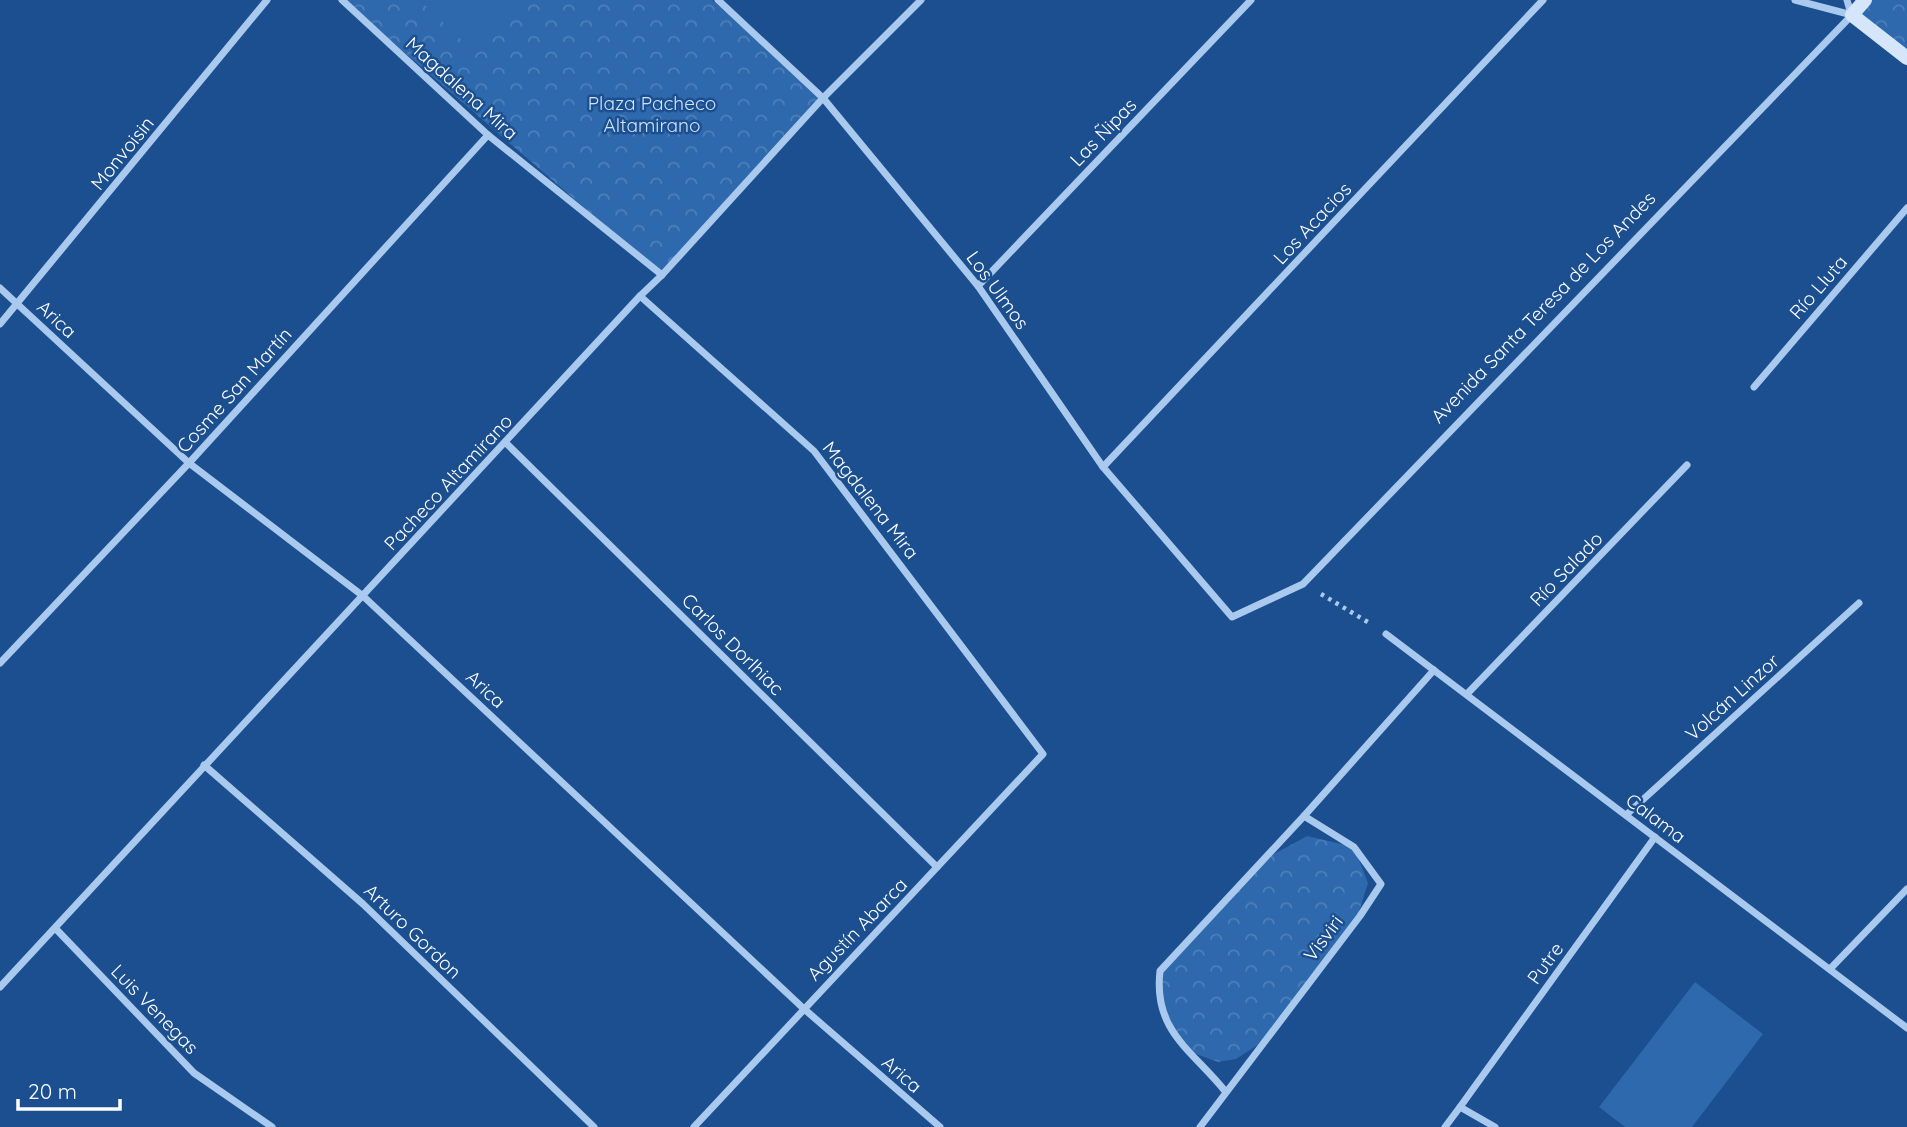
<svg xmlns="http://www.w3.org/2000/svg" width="1907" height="1127" font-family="Quicksand,sans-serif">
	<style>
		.park { fill: url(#park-crowns) }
		.garden { fill: #2e69ad }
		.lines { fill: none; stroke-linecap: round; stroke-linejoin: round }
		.path { stroke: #a9c9ee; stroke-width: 4.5; stroke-dasharray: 3.5 5; stroke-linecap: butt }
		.street { stroke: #a9c9ee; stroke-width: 7 }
		.secondary { stroke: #d6e6fa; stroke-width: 14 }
		.labels { text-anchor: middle; stroke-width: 5; stroke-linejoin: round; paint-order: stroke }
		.street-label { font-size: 19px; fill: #fff; stroke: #1b4f8f }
		.park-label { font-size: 19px; fill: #cfe3fa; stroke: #1b4f8f }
	</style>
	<defs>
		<pattern id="park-crowns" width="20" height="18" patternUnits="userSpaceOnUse" patternTransform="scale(1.75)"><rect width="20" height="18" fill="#2e69ad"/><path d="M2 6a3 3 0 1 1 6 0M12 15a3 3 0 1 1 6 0" fill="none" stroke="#4d80b9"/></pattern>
	</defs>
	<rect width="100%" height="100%" fill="#1b4f8f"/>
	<g class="park">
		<path d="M344,0h368l111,98 -161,177z"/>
		<path d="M1866,0h41v58l-55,-43z"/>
		<path d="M1307,836l47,11 14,36 -13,41 -91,117 -28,18 -18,3 -30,-11 -24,-34 -4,-46 105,-112z"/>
	</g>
	<g class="garden">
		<path d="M420,0h98l-47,49z"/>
		<path d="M1695,982l68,52 -71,93h-67l-26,-20z"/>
	</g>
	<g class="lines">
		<path class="path" d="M1321,594l50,30"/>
		<g class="street">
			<path d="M342,0l146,135 174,140"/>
			<path d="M718,0l105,98 155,188 125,181 129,150 71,-33 549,-569"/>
			<path d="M1795,0l57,15"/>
			<path d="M1847,0l4,14"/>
			<path d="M978,286l273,-286"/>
			<path d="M0,288l189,175 174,133 440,412 137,119"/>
			<path d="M640,296l174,155 229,303 -349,373"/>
			<path d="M0,324l267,-324"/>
			<path d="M1754,387l153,-179"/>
			<path d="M506,443l431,424"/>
			<path d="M1103,467l440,-467"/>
			<path d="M1386,634l521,394"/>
			<path d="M0,663l189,-200 299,-328"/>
			<path d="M1467,694l220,-229"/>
			<path d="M204,765l159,139 231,223"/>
			<path d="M1626,815l233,-212"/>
			<path d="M56,929l138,144 78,54"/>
			<path d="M1830,969l77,-80"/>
			<path d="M0,987l640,-691 22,-21 161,-177 98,-98"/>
			<path d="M1225,1091c-33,-41 -72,-60 -65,-120l144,-155 130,-146"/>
			<path d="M1460,1107l195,-270"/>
			<path d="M1200,1127l160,-211 21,-32 -27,-37 -50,-31"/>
			<path d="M1445,1127l15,-20 35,20"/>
		</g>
		<path class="secondary" d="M1865,0l-13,15 55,43"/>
	</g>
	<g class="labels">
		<g class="street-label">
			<text transform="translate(462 88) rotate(42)" y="7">Magdalena Mira</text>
			<text transform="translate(1103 132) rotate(-46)" y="7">Las Ñipas</text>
			<text transform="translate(122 153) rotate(-51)" y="7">Monvoisin</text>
			<text transform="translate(1312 223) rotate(-47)" y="7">Los Acacios</text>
			<text transform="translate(1818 287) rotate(-49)" y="7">Río Lluta</text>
			<text transform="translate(998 290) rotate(54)" y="7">Los Ulmos</text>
			<text transform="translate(1543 307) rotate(-46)" y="7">Avenida Santa Teresa de Los Andes</text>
			<text transform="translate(57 319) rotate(43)" y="7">Arica</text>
			<text transform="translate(234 390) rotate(-48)" y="7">Cosme San Martín</text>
			<text transform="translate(448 482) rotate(-47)" y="7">Pacheco Altamirano</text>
			<text transform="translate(871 500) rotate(52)" y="7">Magdalena Mira</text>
			<text transform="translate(1566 569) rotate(-46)" y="7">Río Salado</text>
			<text transform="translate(733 644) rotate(45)" y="7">Carlos Dorlhiac</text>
			<text transform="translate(486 689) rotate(43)" y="7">Arica</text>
			<text transform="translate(1732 697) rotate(-42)" y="7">Volcán Linzor</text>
			<text transform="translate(1656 818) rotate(37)" y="7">Calama</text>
			<text transform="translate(857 929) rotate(-46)" y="7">Agustín Abarca</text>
			<text transform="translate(413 931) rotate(44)" y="7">Arturo Gordon</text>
			<text transform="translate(1323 938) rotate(-53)" y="7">Visviri</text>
			<text transform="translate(1545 963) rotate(-54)" y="7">Putre</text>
			<text transform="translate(155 1009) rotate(46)" y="7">Luis Venegas</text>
			<text transform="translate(902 1074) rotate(41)" y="7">Arica</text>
		</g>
		<g class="park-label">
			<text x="652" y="110">Plaza Pacheco<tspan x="652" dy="22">Altamirano</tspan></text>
		</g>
	</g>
	<path d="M18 1099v10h102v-10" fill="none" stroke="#ffffff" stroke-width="3.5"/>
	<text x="28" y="1099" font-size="21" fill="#ffffff" stroke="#1b4f8f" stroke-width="5" paint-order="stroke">20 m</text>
</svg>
